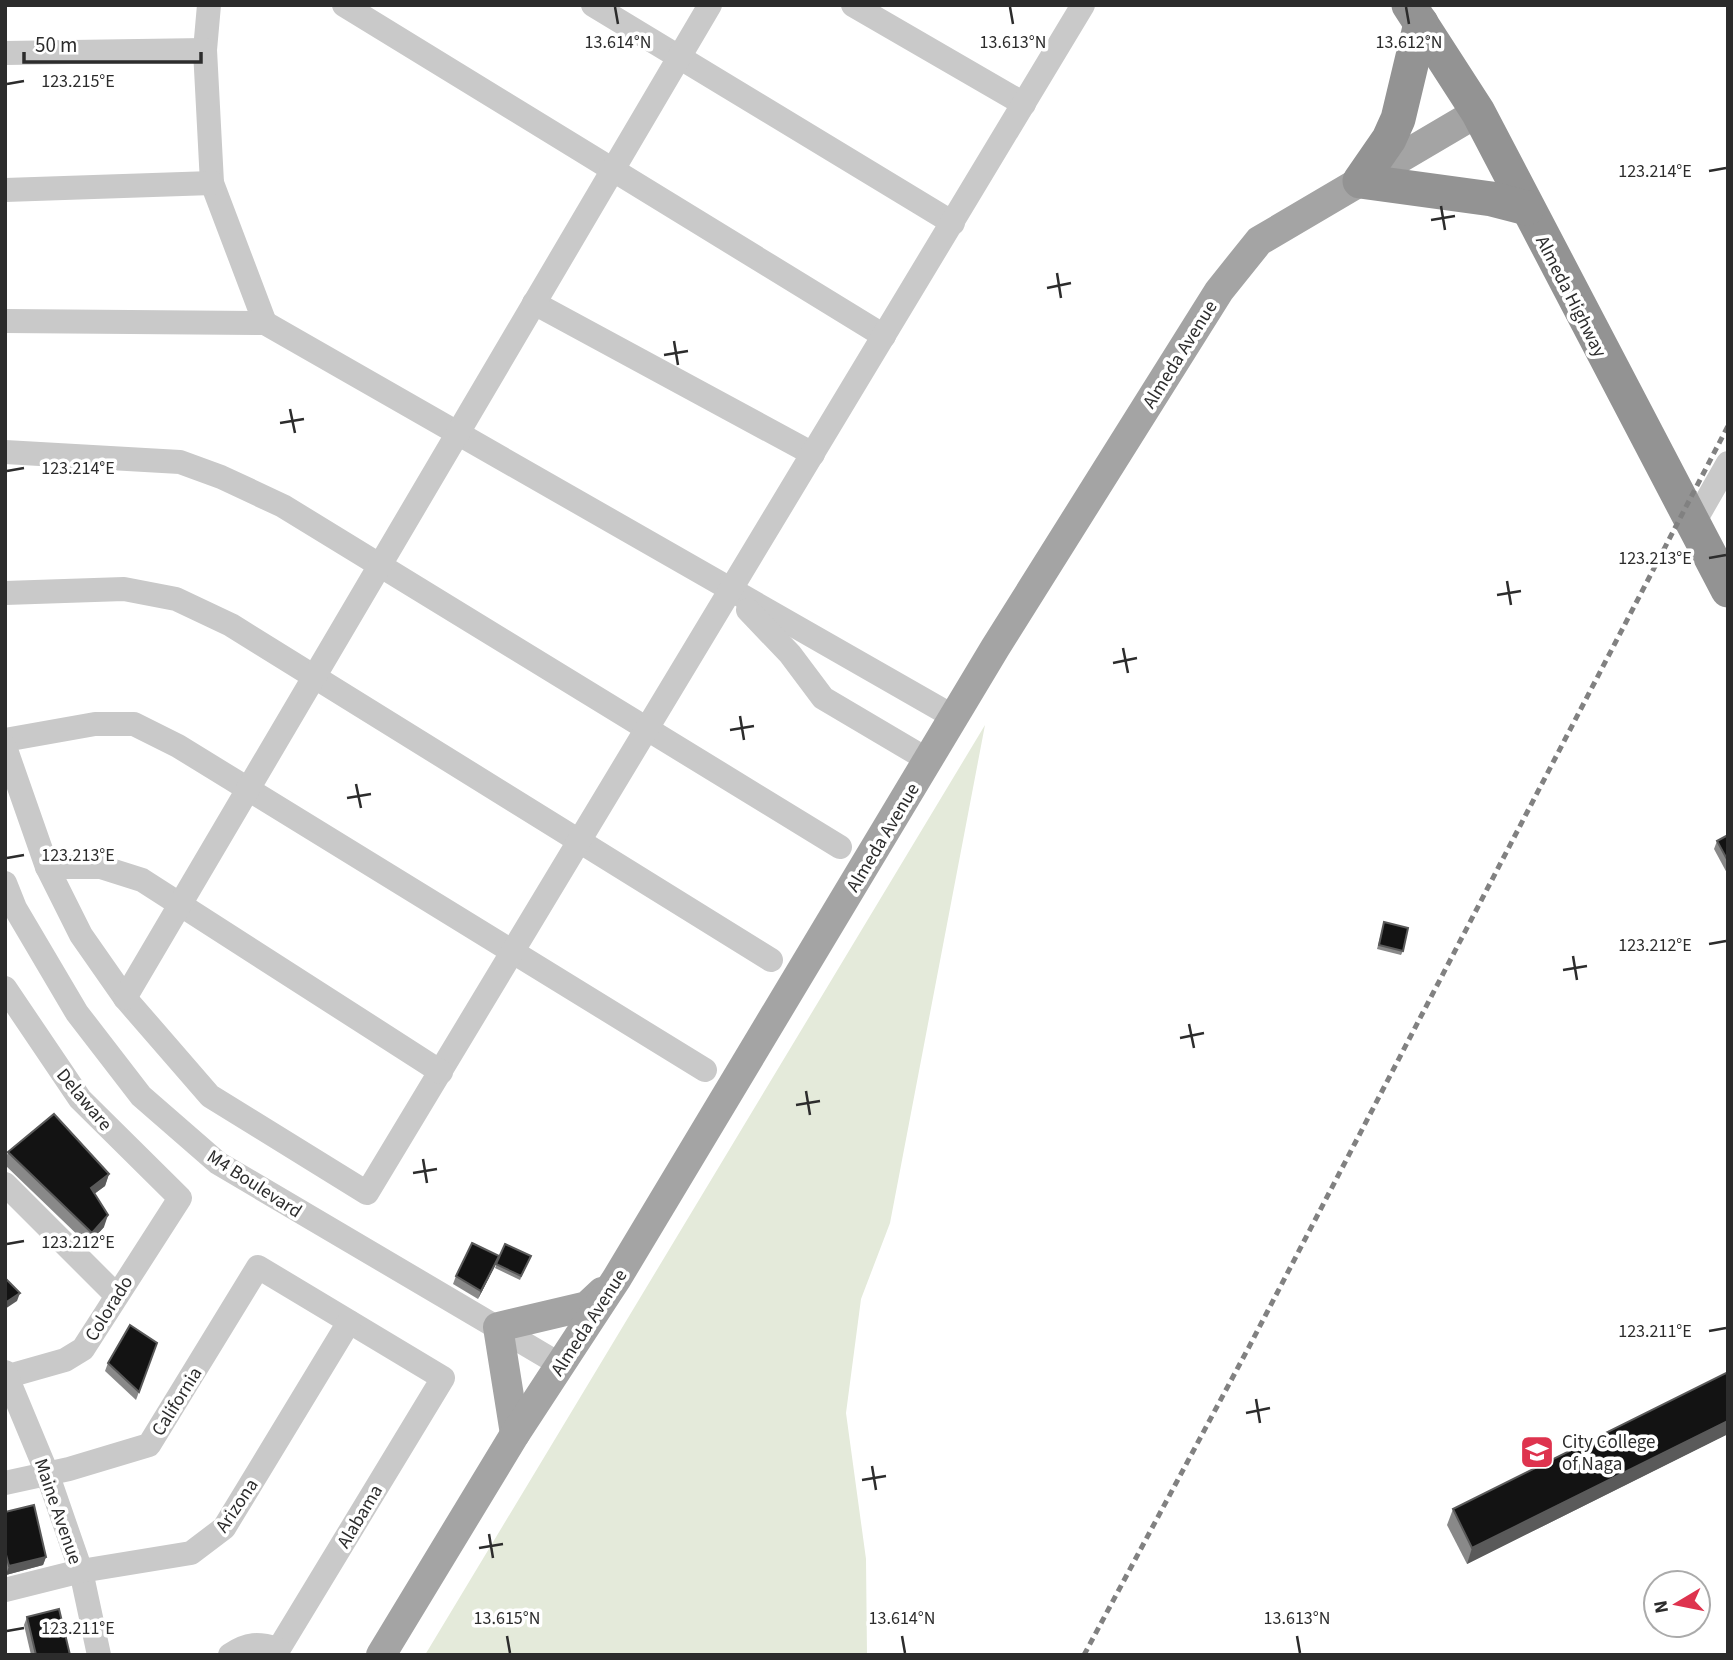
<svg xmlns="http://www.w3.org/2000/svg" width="1733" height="1660" font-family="'Source Sans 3',sans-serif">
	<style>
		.green { fill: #e4eada }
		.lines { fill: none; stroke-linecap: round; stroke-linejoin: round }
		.minor { stroke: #c9c9c9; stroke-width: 24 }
		.major { stroke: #a4a4a4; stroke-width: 30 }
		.highway { stroke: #939393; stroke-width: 35 }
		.rail { stroke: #818181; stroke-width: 5; stroke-dasharray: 7 5; stroke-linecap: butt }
		.wall { fill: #898989 }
		.shaded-wall { fill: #5a5a5a }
		.building { fill: #131313; stroke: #5a5a5a; stroke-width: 2 }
		.ticks { fill: none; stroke: #2c2c2c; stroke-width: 2.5 }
		.labels { text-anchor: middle; stroke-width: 7; stroke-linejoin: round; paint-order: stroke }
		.street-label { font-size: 19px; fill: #2c2c2c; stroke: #fff }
		.poi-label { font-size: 19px; fill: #2c2c2c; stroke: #fff; text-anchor: start }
		.ticks-label { font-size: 18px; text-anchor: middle; fill: #2c2c2c; stroke: #fff; stroke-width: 7; stroke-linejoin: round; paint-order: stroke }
	</style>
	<rect width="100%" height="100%" fill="#fff"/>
	<path class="green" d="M985,725l-95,498 -29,76 -15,114 20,146 1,96h-442z"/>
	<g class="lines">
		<g class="minor">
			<path d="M209,5l-4,45 7,133 53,140"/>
			<path d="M344,5l540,331"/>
			<path d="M593,5l360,218"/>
			<path d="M853,5l171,99"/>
			<path d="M5,53l200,-3"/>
			<path d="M5,190l207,-7"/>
			<path d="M534,303l279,151"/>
			<path d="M5,321l260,2 689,394"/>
			<path d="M5,452l175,10 41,15 62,29 557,341"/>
			<path d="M1692,526l36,-63"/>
			<path d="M5,593l119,-4 52,10 55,26 540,335"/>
			<path d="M748,610l42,44 33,44 105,62"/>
			<path d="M5,740l90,-16h39l44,22 527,324"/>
			<path d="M5,747l42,120 34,68 44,63 85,98 157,97 716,-1188"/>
			<path d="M47,867h54l41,13 299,192"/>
			<path d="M5,883l10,25 62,105 64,83 77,67 341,201"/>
			<path d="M5,988l75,111 100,99 -97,151 -18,11 -60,17"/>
			<path d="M125,998l585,-993"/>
			<path d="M5,1184l111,111"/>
			<path d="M5,1372l42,101 34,98 18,84"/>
			<path d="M5,1483l64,-14 80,-24 109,-178 185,111 -168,277"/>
			<path d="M5,1590l76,-19 110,-18 33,-25 125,-206"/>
			<path d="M230,1655c18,-12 28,-12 48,-6"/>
		</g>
		<g class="major">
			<path d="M515,1434l-17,-107 89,-21 15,-14"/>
			<path d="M381,1655l134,-221 102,-156 378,-630 224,-357 40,-50 219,-129"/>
		</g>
		<g class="highway">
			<path d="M1409,5l69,107 250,478"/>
			<path d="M1421,23l-23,96 -9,20 -29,42 132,18 35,9"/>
		</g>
		<path class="rail" d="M1084,1655l166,-310 478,-919"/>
	</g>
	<g class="wall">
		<path d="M1728,835v40l-14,-26 3,-8z"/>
		<path d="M1383,926l20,25 -2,4 -24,-6z"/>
		<path d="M8,1152l101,22 -4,12 -11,8 10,33 -16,18 -83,-80v-4z"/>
		<path d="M505,1244l26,12 -11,24 -25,-12z"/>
		<path d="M496,1264l-18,35 -25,-15 3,-8z"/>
		<path d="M157,1343l-21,57 -31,-29 3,-8z"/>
		<path d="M1728,1372v62l-261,130 -20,-39 6,-16z"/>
		<path d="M5,1512l41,45 -3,8 -37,10z"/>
		<path d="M27,1617l43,38h-39l-7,-30z"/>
	</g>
	<g class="shaded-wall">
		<path d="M109,1174l-4,12 -19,14 5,-12z"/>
		<path d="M108,1215l-4,12 -16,18 4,-12z"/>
		<path d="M499,1256l-3,8 -18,35 3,-8z"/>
		<path d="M20,1293l-3,8 -12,8v-6z"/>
		<path d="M1728,1421v13l-261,130 5,-16z"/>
		<path d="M46,1557l-3,8 -37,10 3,-9z"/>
	</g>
	<g class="building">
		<path d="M1728,835v26l-11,-20z"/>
		<path d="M1384,922l24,6 -5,23 -24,-6z"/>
		<path d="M54,1114l55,60 -18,14 17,27 -16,18 -84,-81z"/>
		<path d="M472,1243l27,13 -18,35 -25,-15z"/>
		<path d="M505,1244l26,12 -10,20 -25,-12z"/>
		<path d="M5,1278l15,15 -15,10z"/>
		<path d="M130,1325l27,18 -18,49 -31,-29z"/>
		<path d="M1728,1372v49l-256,127 -19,-39z"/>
		<path d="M34,1505l12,52 -37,9 -4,-15v-39z"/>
		<path d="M59,1609l11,46h-34l-9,-38z"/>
	</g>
	<path class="ticks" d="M615,7l3,17M1010,7l3,17M1406,7l3,17M7,84l17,-3M1709,171l17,-3M1441,206l4,24M1431,220l24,-4M1057,273l4,25M1047,288l24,-5M674,341l4,24M664,355l24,-4M290,409l5,24M280,423l24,-4M7,471l17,-3M1709,558l17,-3M1507,581l4,24M1497,595l24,-4M1123,648l5,25M1113,663l24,-5M740,716l4,24M730,730l24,-4M356,784l5,24M347,798l24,-4M7,858l17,-3M1709,944l17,-3M1573,956l4,24M1563,970l24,-4M1189,1024l5,24M1180,1038l24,-5M806,1091l4,24M796,1105l24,-4M423,1159l4,24M413,1173l24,-4M7,1244l17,-3M1709,1331l17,-3M1256,1399l4,24M1246,1413l24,-5M872,1466l4,24M862,1480l24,-4M489,1534l4,24M479,1548l24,-4M7,1631l17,-3M507,1636l3,17M902,1636l3,17M1297,1636l3,17"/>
	<defs>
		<g id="university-square" transform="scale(1.75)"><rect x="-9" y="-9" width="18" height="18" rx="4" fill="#de334e" stroke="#fff"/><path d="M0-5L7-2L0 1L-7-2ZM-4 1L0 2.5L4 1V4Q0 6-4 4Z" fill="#fff"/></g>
	</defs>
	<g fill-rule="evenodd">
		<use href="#university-square" x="1537" y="1452"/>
	</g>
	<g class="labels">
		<g class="street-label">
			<text transform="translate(1572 296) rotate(63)" y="7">Almeda Highway</text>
			<text transform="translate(1179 354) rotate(-58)" y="7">Almeda Avenue</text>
			<text transform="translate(882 837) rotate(-59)" y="7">Almeda Avenue</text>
			<text transform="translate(85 1099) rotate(50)" y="7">Delaware</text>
			<text transform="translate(255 1183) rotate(33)" y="7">M4 Boulevard</text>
			<text transform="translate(108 1308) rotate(-58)" y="7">Colorado</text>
			<text transform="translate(588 1322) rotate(-57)" y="7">Almeda Avenue</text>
			<text transform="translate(176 1401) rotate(-58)" y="7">California</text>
			<text transform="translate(236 1505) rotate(-56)" y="7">Arizona</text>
			<text transform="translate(59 1511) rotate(71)" y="7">Maine Avenue</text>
			<text transform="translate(359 1516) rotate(-59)" y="7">Alabama</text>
		</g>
		<g class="poi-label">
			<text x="1562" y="1448">City College<tspan x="1562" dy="22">of Naga</tspan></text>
		</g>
	</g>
	<g class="ticks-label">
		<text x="618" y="48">13.614°N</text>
		<text x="1013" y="48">13.613°N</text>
		<text x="1409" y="48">13.612°N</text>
		<text x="78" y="87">123.215°E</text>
		<text x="1655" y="177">123.214°E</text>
		<text x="78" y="474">123.214°E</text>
		<text x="1655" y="564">123.213°E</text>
		<text x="78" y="861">123.213°E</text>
		<text x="1655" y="951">123.212°E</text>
		<text x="78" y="1248">123.212°E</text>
		<text x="1655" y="1337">123.211°E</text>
		<text x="507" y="1624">13.615°N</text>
		<text x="902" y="1624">13.614°N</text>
		<text x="1297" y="1624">13.613°N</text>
		<text x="78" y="1634">123.211°E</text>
	</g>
	<rect width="1733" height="1660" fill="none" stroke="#2c2c2c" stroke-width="14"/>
	<g transform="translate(1677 1604) rotate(260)"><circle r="33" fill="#ffffff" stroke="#ababab" stroke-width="2"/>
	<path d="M0-5L12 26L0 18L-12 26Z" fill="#de334e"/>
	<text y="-10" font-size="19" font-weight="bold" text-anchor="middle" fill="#2c2c2c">N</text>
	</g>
	<path d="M24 52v10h177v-10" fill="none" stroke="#2c2c2c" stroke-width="3.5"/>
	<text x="35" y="52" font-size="21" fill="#2c2c2c" stroke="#ffffff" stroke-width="5" paint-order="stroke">50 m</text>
</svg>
